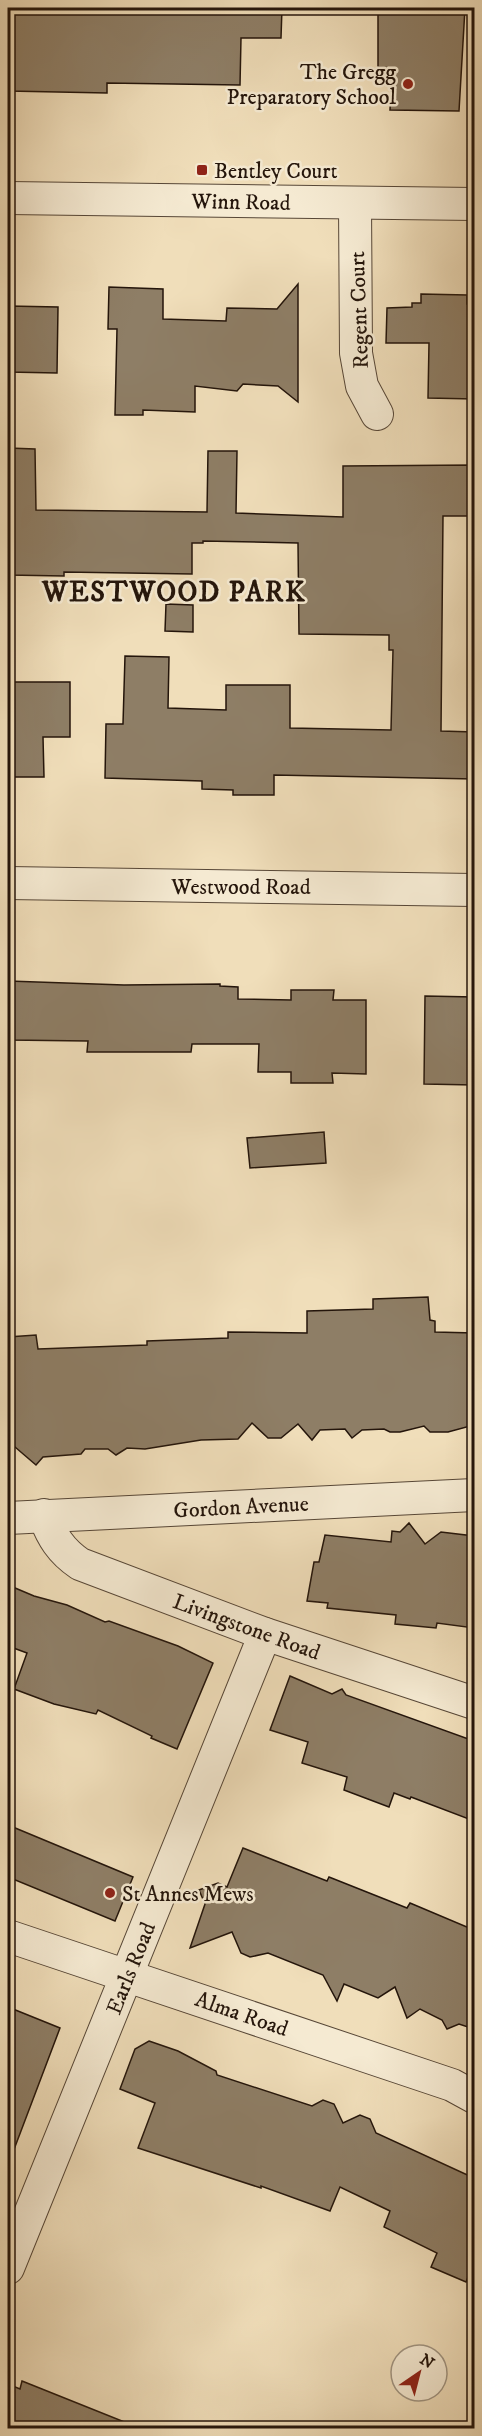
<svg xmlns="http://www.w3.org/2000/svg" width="482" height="2436" font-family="'IM FELL DW Pica',serif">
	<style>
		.building { fill: #8e7e66; stroke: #24150b; stroke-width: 1.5 }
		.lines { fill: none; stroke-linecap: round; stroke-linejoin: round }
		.minor-casing { stroke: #574737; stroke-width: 34 }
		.minor { stroke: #f5ead2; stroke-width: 32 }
		.poi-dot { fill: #8f2418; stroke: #f5ead2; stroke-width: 2 }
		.labels { text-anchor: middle; stroke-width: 5; stroke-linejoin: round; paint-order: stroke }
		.poi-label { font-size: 22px; fill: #24150b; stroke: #f5ead2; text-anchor: start }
		.street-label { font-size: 22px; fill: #24150b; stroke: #f5ead2 }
		.district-label { font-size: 28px; font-weight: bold; letter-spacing: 1.5px; fill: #24150b; stroke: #f5ead2 }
	</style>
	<rect width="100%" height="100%" fill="#f0deba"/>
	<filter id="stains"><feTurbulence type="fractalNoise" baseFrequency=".00333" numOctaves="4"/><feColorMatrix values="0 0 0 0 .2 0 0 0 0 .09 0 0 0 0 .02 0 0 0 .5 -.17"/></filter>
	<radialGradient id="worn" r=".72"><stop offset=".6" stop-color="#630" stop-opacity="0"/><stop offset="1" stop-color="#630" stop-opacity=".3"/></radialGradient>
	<g class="building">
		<path d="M8,8h274l-1,30h-40l-1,47 -133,-2v10l-99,-2z"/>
		<path d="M378,8h87l-6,103 -69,-1 2,-42 -14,-1z"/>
		<path d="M298,284v118l-20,-16 -35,-2 -6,7 -42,-5v26l-52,-2v5h-28l2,-86h-9l1,-42 54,2v30l63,2 1,-13 50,1z"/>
		<path d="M421,294l46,1v9l7,-1v96l-46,-1 1,-55h-43l1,-35 25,-1v-4h9z"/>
		<path d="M8,306l50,1 -1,66 -49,-1z"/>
		<path d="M8,448l27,1 1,61 171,2 1,-61h29l-1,62 107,4v-51l131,-1v51h-31l-2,215 33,1v47l-200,-4v20h-41v-5l-31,-1v-8l-97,-3 1,-54h17l2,-68 44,1 -1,51 58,2v-25h64v43l101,2 2,-80h-4v-15l-90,-1 -1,-91 -95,-2v2h-11v31l-128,-2v4l-56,-1z"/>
		<path d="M166,604l27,1v27l-28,-1z"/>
		<path d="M8,682h62v55h-27l1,40h-36z"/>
		<path d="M8,981l116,4 96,-1v2l18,1v12l53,1v-10h43l-1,10h33v74l-34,-1 1,10h-42v-11h-33l1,-28h-67l-1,8h-104l1,-11 -80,-1z"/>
		<path d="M425,996l49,1v88l-50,-1z"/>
		<path d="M324,1132l2,31 -76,5 -3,-30z"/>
		<path d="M428,1297l2,23 5,1v11l39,1v92l-26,7h-18l-6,-6 -24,6h-10l-6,-3 -22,1 -10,8 -7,-9 -25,1 -8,10 -14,-16 -17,14h-13l-16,-15 -14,16 -37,1 -56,9 -18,-1 -11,7 -8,-6h-23l-4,5 -38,3 -7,8 -28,-24v-104l28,-2 2,14 109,-4v-4l81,-3v-6l79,1v-22l66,-2v-10z"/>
		<path d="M409,1523l16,21 16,-12 33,4v92l-37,-5 -1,5 -41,-4 1,-9 -69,-7 1,-5 -21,-2 7,-39h5l6,-27 66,7 1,-11 8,1z"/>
		<path d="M8,1585l26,11 33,9 38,17 4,-1 69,25 35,17 -36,86 -26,-11 1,-2 -54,-26 -2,4 -42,-10 -40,-15 13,-36 -19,-7z"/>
		<path d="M290,1676l42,18 10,-5 4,6 128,46v80l-63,-24 -1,2 -16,-6 -5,14 -45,-17 3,-13 -45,-14 6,-21 -38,-12z"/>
		<path d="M8,1825l125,52 -18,44 -107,-44z"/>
		<path d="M243,1848l84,33 2,-4 78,31 3,-5 64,27v99l-15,-5 -12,5 -5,-9 -22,-11 -13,9 -12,-31 -17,11 -34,-14 -7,17 -14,-26 -55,-22 -18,4 -9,-4 -9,-21 -42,16 15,-44 -6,-14 19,-7 9,4z"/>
		<path d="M8,2007l52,21 -50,132h-2z"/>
		<path d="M149,2041l29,10 38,20 1,4 95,31 11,-6 11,4 9,19 17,-8 10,4 6,14 98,45v84l-8,20 -35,-15 6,-14 -53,-26 6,-16 -50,-24 -10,24 -69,-25v2l-123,-40 17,-45 -35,-14 15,-40z"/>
		<path d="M22,2381l115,46v1h-129v-44l12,5z"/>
	</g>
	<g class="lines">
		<g class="minor-casing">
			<g id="minor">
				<path d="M8,198l466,6"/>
				<path d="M355,203l1,150 6,33 15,28"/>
				<path d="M8,883l466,7"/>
				<path d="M44,1515c8,22 17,36 36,49l185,70 209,69"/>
				<path d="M8,1518l466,-23"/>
				<path d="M8,1936l444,149 22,12"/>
				<path d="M8,2268l257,-634"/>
			</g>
		</g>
		<use href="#minor" class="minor"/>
	</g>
	<g class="poi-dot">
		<circle cx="408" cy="84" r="6"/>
		<rect x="196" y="164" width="12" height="12" rx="3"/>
		<circle cx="110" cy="1893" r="6"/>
	</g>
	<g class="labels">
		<g class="poi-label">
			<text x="396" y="79" text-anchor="end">The Gregg<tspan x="396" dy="25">Preparatory School</tspan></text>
			<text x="214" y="178">Bentley Court</text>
			<text x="122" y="1901">St Annes Mews</text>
		</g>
		<g class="street-label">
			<text transform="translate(241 201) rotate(1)" y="8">Winn Road</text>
			<text transform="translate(358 310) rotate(-92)" y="8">Regent Court</text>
			<text x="241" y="894">Westwood Road</text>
			<text transform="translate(241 1506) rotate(-3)" y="8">Gordon Avenue</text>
			<text transform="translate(247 1626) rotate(20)" y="8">Livingstone Road</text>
			<text transform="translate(130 1968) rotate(-68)" y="8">Earls Road</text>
			<text transform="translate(242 2013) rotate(19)" y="8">Alma Road</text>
		</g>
		<g class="district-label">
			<text x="174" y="601">WESTWOOD PARK</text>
		</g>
	</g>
	<rect width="482" height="2436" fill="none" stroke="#f0deba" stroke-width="30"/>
	<rect x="9" y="9" width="464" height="2418" fill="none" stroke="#24150b" stroke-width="3"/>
	<rect x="15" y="15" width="452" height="2406" fill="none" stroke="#24150b" stroke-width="1.5"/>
	<g transform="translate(419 2373) rotate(35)"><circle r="28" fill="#f5ead2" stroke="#a19582" stroke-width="1.5"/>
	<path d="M0-4.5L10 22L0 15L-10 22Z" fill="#8f2418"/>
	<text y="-9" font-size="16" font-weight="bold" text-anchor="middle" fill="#24150b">N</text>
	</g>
	<rect width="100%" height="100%" filter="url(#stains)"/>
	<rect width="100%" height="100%" fill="url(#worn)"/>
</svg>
